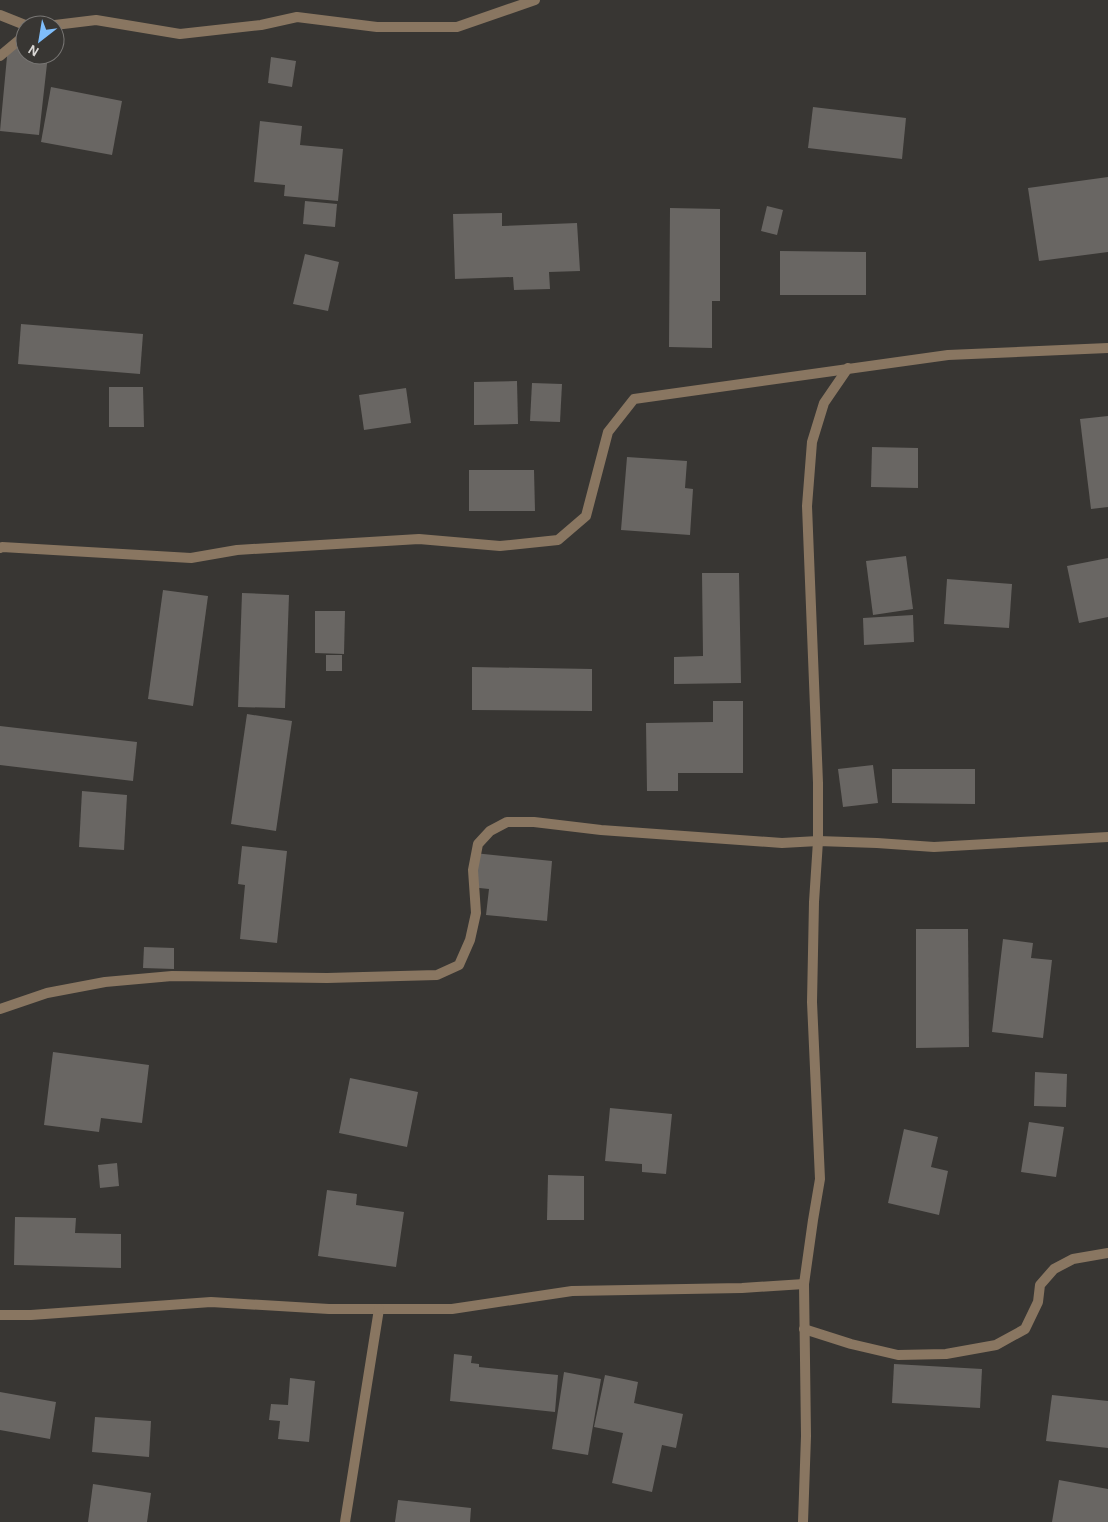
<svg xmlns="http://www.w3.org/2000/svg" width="1108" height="1522" font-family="'Alegreya Sans',sans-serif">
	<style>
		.building { fill: #696663 }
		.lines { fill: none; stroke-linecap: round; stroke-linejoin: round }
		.minor { stroke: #897661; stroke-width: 10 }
	</style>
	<rect width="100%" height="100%" fill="#383633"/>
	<g class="building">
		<path d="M8,46l17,2v7h23l-9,80 -39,-4z"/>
		<path d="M271,57l25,4 -4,26 -24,-4z"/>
		<path d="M51,87l71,14 -10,54 -71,-13z"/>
		<path d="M813,107l93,11 -4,41 -94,-11z"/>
		<path d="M260,121l42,5 -2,19 43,4 -5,52 -54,-5 1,-11 -31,-3z"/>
		<path d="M1108,177v75l-69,9 -11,-73z"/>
		<path d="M305,201l32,3 -2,23 -32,-3z"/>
		<path d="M767,206l16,4 -6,25 -16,-4z"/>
		<path d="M670,208l50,1v92h-8v47l-43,-1z"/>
		<path d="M502,213v13l75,-3 3,48 -31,1 1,17 -36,1 -1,-13 -58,2 -2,-65z"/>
		<path d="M780,251l86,1v43h-86z"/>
		<path d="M305,254l34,8 -11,49 -35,-7z"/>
		<path d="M21,324l122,10 -3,40 -122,-10z"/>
		<path d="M517,381l1,43 -44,1v-43z"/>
		<path d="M532,383l30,1 -2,38 -30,-1z"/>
		<path d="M109,387h34l1,40h-35z"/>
		<path d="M406,388l5,35 -47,7 -5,-35z"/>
		<path d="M1108,416v91l-17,2 -11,-90z"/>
		<path d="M872,447l46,1v40l-47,-1z"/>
		<path d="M627,457l60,4 -2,27 8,1 -3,46 -69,-5z"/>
		<path d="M469,470h65l1,41h-66z"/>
		<path d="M906,556l7,53 -40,6 -7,-54z"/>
		<path d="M1108,558v59l-29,6 -12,-57z"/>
		<path d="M702,573h37l2,110 -67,1v-27l29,-1z"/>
		<path d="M947,579l65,5 -3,44 -65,-4z"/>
		<path d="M163,590l45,6 -15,110 -45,-7z"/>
		<path d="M242,593l47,2 -4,113 -47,-1z"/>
		<path d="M315,611h30l-1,43 -29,-1z"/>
		<path d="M913,615l1,27 -50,3 -1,-27z"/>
		<rect x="326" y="655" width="16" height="16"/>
		<path d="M472,667l120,2v42l-120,-1z"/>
		<path d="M713,701h30v72h-65v18h-31l-1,-68 67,-1z"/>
		<path d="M247,714l45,7 -16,110 -45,-7z"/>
		<path d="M0,726l137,16 -4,39 -133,-16z"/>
		<path d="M873,765l5,38 -35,4 -5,-38z"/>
		<path d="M892,769h83v35l-83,-1z"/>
		<path d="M82,791l45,4 -3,55 -45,-3z"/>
		<path d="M242,846l45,5 -10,92 -37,-4 5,-54 -7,-1z"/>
		<path d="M474,853l78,8 -5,60 -61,-6 3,-26 -19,-2z"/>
		<path d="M916,929h52l1,118 -53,1z"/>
		<path d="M1003,939l30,4 -2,15 21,2 -9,78 -51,-6z"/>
		<path d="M144,947l30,1v21l-31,-1z"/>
		<path d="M53,1052l96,13 -7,58 -41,-5 -2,14 -55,-7z"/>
		<path d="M1035,1072l32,2 -1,33 -32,-1z"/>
		<path d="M350,1078l68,14 -11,55 -68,-14z"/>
		<path d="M610,1108l62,6 -6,60 -24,-2v-8l-37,-3z"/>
		<path d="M1029,1122l35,5 -8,50 -35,-5z"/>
		<path d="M904,1129l34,8 -7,30 17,4 -9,44 -51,-12z"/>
		<path d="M117,1163l2,23 -19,2 -2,-23z"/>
		<path d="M548,1175l36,1v44h-37z"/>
		<path d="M327,1190l30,4 -1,11 48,7 -8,55 -78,-11z"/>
		<path d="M15,1217l61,1 -1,15 46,1v34l-107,-3z"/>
		<path d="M454,1354l18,2 -1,7 8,1v3l79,8 -3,37 -105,-11z"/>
		<path d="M894,1364l88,5 -2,39 -88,-5z"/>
		<path d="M564,1372l37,7 -13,76 -36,-6z"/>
		<path d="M605,1375l33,7 -4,21 49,11 -7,34 -14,-3 -10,47 -40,-9 11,-50 -29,-6z"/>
		<path d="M290,1378l25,3 -6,61 -31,-3 2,-18 -11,-1 2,-16 17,1z"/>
		<path d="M0,1392l56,10 -6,37 -50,-9z"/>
		<path d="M1052,1395l56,6v47l-62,-7z"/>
		<path d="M95,1417l56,4 -2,36 -57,-5z"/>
		<path d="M1059,1480l49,9v33h-56z"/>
		<path d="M93,1484l58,9 -4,29h-59z"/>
		<path d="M398,1500l73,8 -1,14h-75z"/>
	</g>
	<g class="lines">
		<g class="minor">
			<path d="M0,15l25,10"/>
			<path d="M55,25l41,-5 84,14 81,-9 36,-8 80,10h80l78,-27"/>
			<path d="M0,56l25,-21"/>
			<path d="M0,548l2,-1 189,11 46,-8 182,-11 81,7 58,-6 28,-24 22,-84 26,-33 314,-44 160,-7"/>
			<path d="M0,1009l47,-16 58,-11 67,-6 155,2 110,-3 22,-10 11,-25 6,-27 -3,-43 5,-26 12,-13 17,-9h27l67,8 181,13 36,-2 59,2 57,4 174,-10"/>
			<path d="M0,1315h31l180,-13 118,7h123l120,-18 170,-3 62,-4"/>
			<path d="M804,1329l47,15 47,11 48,-1 50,-9 29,-16 13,-27 2,-17 14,-16 19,-10 35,-6"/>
			<path d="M345,1522l34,-213"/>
			<path d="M803,1522l3,-86 -2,-152 9,-64 7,-41 -8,-177 2,-100 4,-61v-58l-11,-277 5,-64 12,-39 24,-35"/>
		</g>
	</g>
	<g transform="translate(40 40) rotate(211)"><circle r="24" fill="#383633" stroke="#787674"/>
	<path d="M0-4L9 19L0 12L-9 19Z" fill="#7fbdfa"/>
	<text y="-8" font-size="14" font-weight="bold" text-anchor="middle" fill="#d9d7d5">N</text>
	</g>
</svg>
